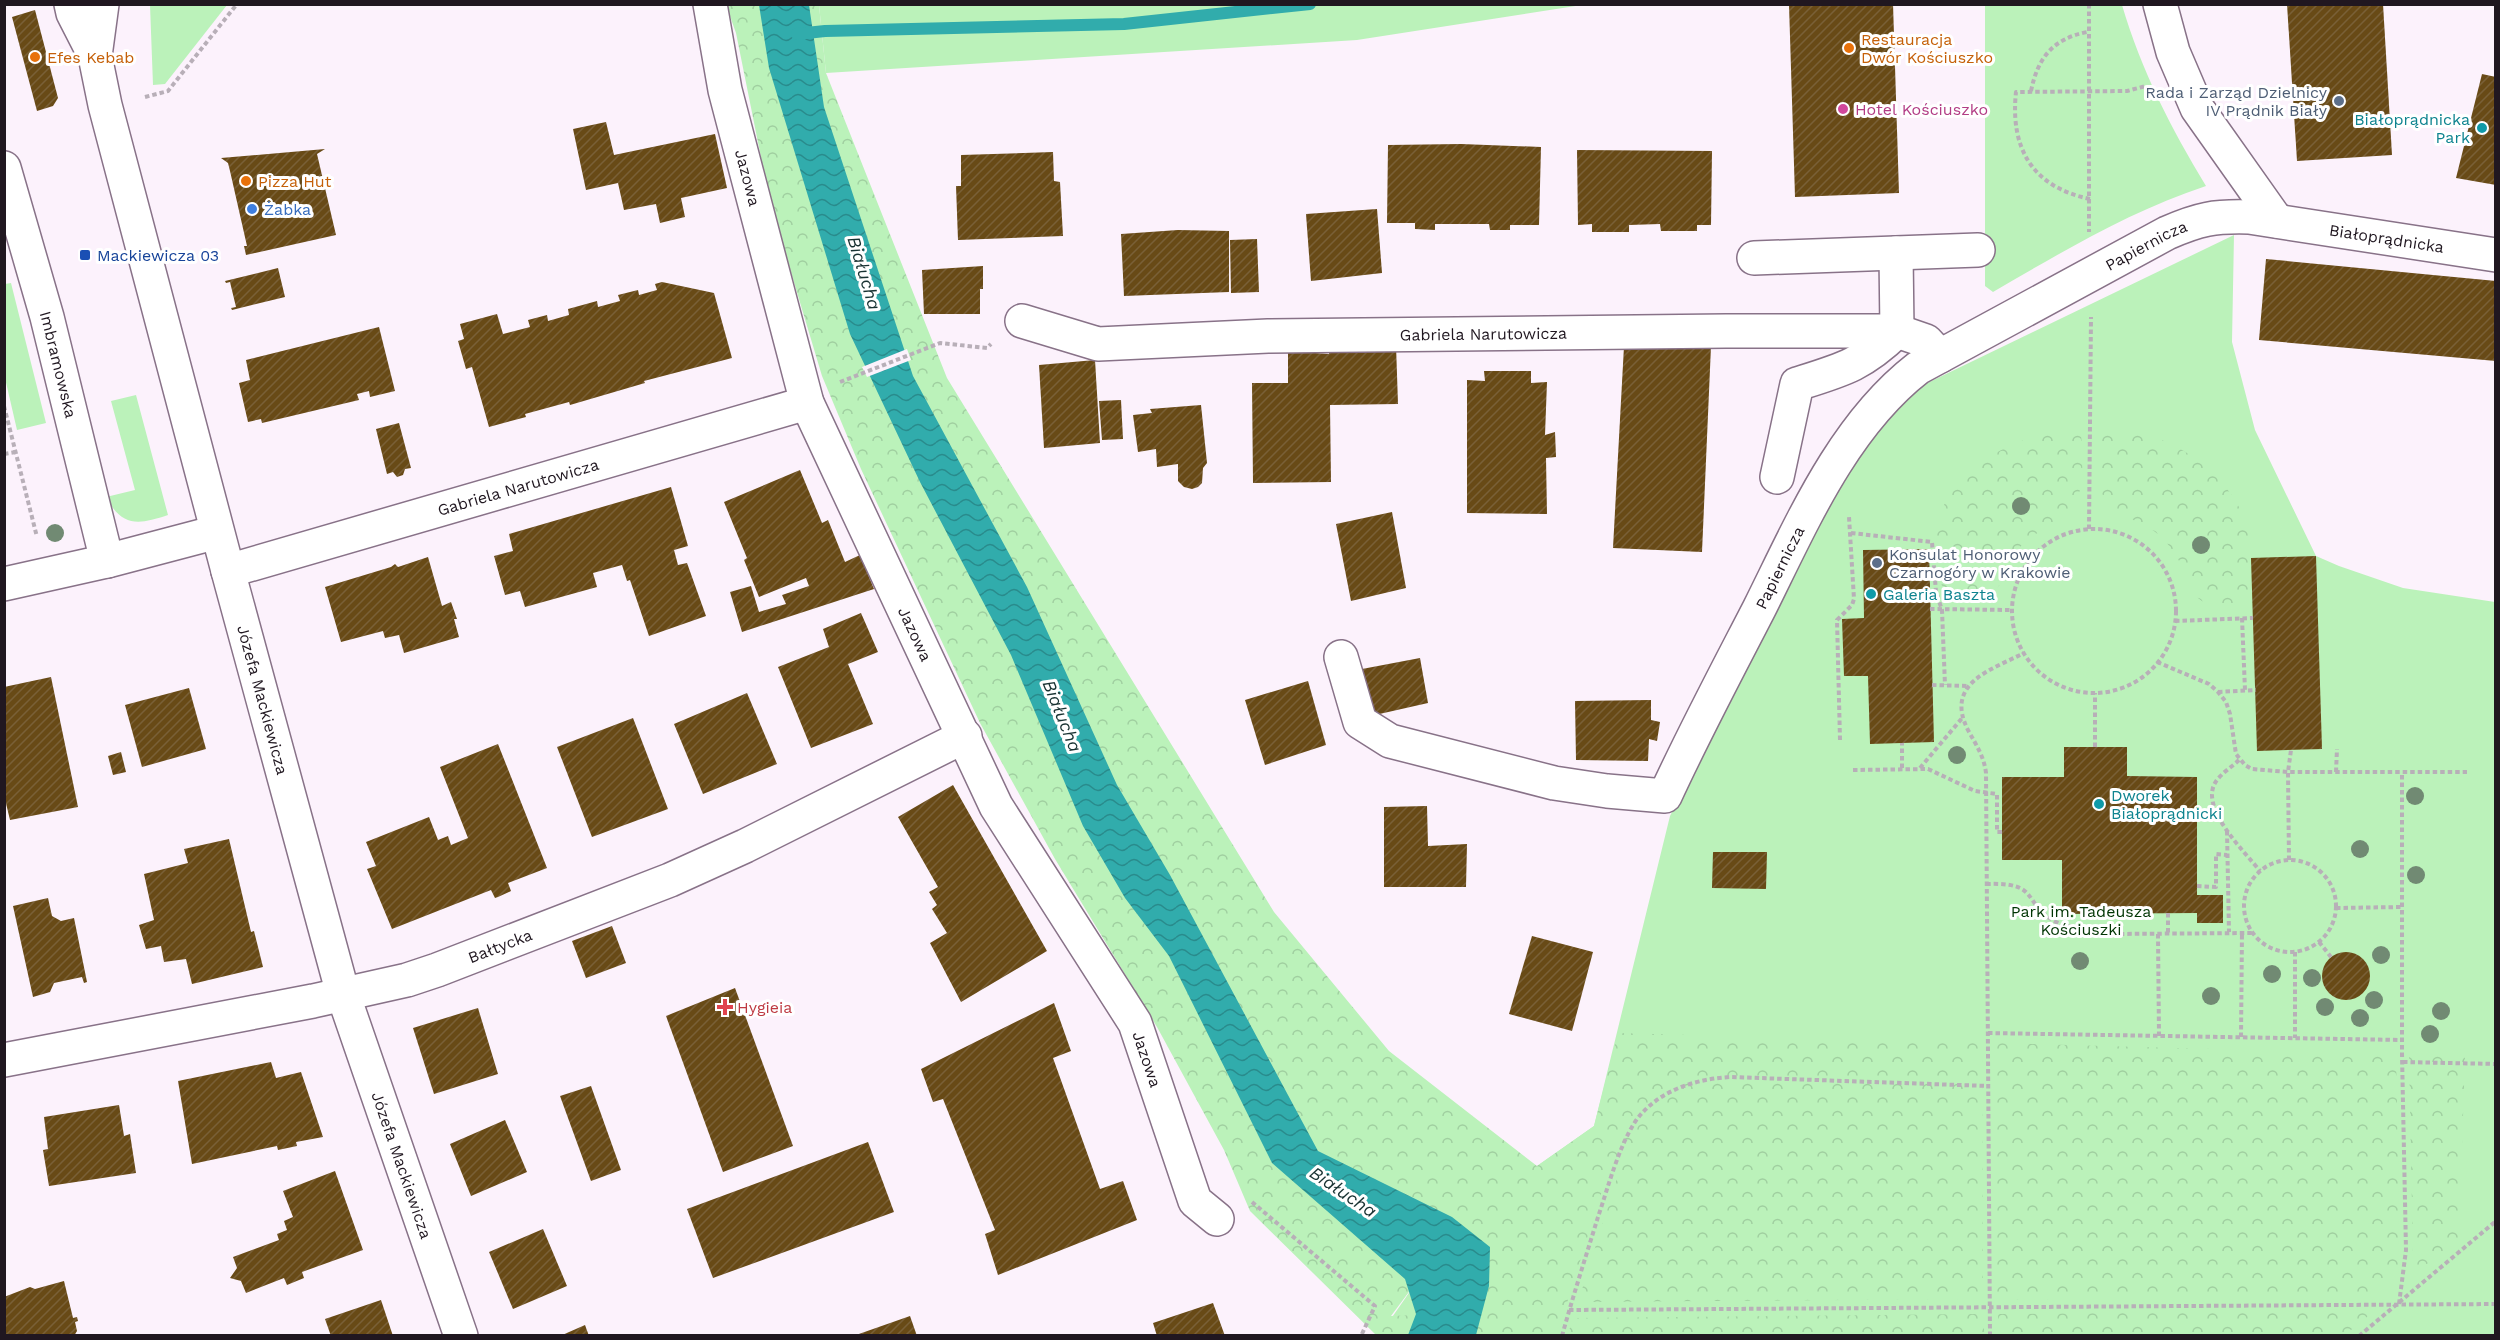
<svg xmlns="http://www.w3.org/2000/svg" width="2500" height="1340" font-family="'Work Sans',sans-serif">
	<style>
		.green { fill: #bbf2ba }
		.forest { fill: url(#forest-crowns) }
		.water { fill: url(#water-waves) }
		.pier { fill: #fcf2fc }
		.lines { fill: none; stroke-linecap: round; stroke-linejoin: round }
		.stream { stroke: #31acac; stroke-width: 12 }
		.building { fill: url(#building-hatch) }
		.minor-casing { stroke: #887288; stroke-width: 36 }
		.path { stroke: #b8afb8; stroke-width: 4; stroke-dasharray: 4.5 3; stroke-linecap: butt }
		.minor { stroke: #fff; stroke-width: 33 }
		.tree { fill: #718a73 }
		.food-dot { fill: #e8710a; stroke: #fff; stroke-width: 2 }
		.service-dot { fill: #5c6f8a; stroke: #fff; stroke-width: 2 }
		.hotel-dot { fill: #d1479c; stroke: #fff; stroke-width: 2 }
		.culture-dot { fill: #0f9aa8; stroke: #fff; stroke-width: 2 }
		.shop-dot { fill: #3f7fe0; stroke: #fff; stroke-width: 2 }
		.transit-dot { fill: #1a4fb4; stroke: #fff; stroke-width: 2 }
		.health-dot { fill: #e0444e; stroke: #fff; stroke-width: 2 }
		.labels { text-anchor: middle; stroke-width: 6; stroke-linejoin: round; paint-order: stroke }
		.food-label { font-size: 16px; fill: #c56008; stroke: #fff; text-anchor: start }
		.service-label { font-size: 16px; fill: #4e5e75; stroke: #fff; text-anchor: end }
		.hotel-label { font-size: 16px; fill: #b23c85; stroke: #fff; text-anchor: start }
		.culture-label { font-size: 16px; fill: #0d838f; stroke: #fff; text-anchor: start }
		.street-label { font-size: 16px; fill: #201720; stroke: #fff }
		.shop-label { font-size: 16px; fill: #366cbe; stroke: #fff; text-anchor: start }
		.transit-label { font-size: 16px; fill: #164399; stroke: #fff; text-anchor: start }
		.park-label { font-size: 16px; fill: #003503; stroke: #fff }
		.health-label { font-size: 16px; fill: #be3a42; stroke: #fff; text-anchor: start }
		.water-label { font-size: 18px; font-style: italic; fill: #183232; stroke: #fff }
	</style>
	<defs>
		<pattern id="forest-crowns" width="20" height="18" patternUnits="userSpaceOnUse" patternTransform="scale(1.5)"><rect width="20" height="18" fill="#bbf2ba"/><path d="M2 6a3 3 0 1 1 6 0M12 15a3 3 0 1 1 6 0" fill="none" stroke="#a0cfa0"/></pattern>
		<pattern id="water-waves" width="16" height="10" patternUnits="userSpaceOnUse" patternTransform="scale(1.5)"><rect width="16" height="10" fill="#31acac"/><path d="M0 5q4-4 8 0t8 0" fill="none" stroke="#298b8c"/></pattern>
		<pattern id="building-hatch" width="6" height="6" patternUnits="userSpaceOnUse" patternTransform="scale(1.5)"><rect width="6" height="6" fill="#684a16"/><path d="M-1 1l2-2M0 6l6-6M5 7l2-2" fill="none" stroke="#796037"/></pattern>
	</defs>
	<rect width="100%" height="100%" fill="#fcf2fc"/>
	<g class="green">
		<path d="M150,5h77l-62,79 -12,1z"/>
		<path d="M819,5h763l-225,35 -531,33z"/>
		<path d="M1985,5h137c19,65 49,123 84,181 -76,25 -144,66 -213,106l-8,-6z"/>
		<path d="M2234,235l-2,107 23,88 61,126 23,10 64,22 92,14v733l-1116,1 41,-59 117,-111 57,-40 76,-310 179,-349 36,-49 32,-30z"/>
		<path d="M11,283l35,140 -29,7 -12,-52v-94z"/>
		<path d="M136,395l32,120c-30,10 -46,12 -62,-18l29,-7 -24,-89z"/>
	</g>
	<g class="forest">
		<path d="M726,5h93l7,68 121,305 327,534 115,139 148,115 57,-40 24,-93 364,10 1,256 -405,3 39,-124 -10,-3 -50,160h-81l14,-88 -20,-17 -50,47 -29,39 25,-1 -8,20h-32l-126,-124 -26,-61 -67,-123 -102,-168 -75,-136 -119,-254 -39,-93 -52,-174 -34,-169z"/>
		<path d="M2081,426c0,22 5,52 -4,73 -10,24 -40,29 -56,47 -12,14 -12,36 -30,46 -11,6 -27,7 -40,1 -26,-12 0,-47 -20,-61 28,-71 78,-94 150,-106z"/>
		<path d="M2101,426c19,3 39,5 58,13 42,16 82,53 91,98 4,22 2,47 3,69 -18,1 -41,5 -55,-8 -13,-23 -19,-45 -39,-63 -15,-14 -47,-20 -54,-35 -10,-17 -5,-55 -4,-74z"/>
		<path d="M1995,1043l401,11 4,208c-3,17 -16,29 -33,34l-370,4z"/>
		<path d="M2409,1054l56,2 -6,181c-11,9 -27,31 -42,28l-4,-6z"/>
		<path d="M2364,1311l4,1v4l-23,19h-346l-1,-21z"/>
		<path d="M1984,1314v21h-417l7,-17z"/>
	</g>
	<path class="water" d="M759,5h50l15,102 89,269 114,211 90,198 53,90 148,276 134,66 38,30 -1,39 -13,49h-68l8,-21 -11,-35 -133,-116 -103,-207 -44,-58 -42,-72 -72,-171 -91,-173 -70,-148 -81,-266z"/>
	<path class="pier" d="M907,349l4,11 -44,17 -5,-10z"/>
	<g class="lines">
		<path class="stream" d="M797,34l28,-3 299,-7 186,-20"/>
	</g>
	<g class="building">
		<path d="M1789,4h104l6,189 -104,4z"/>
		<path d="M2287,4h96l9,151 -95,6z"/>
		<path d="M35,10l23,88 -5,8 -16,5 -25,-94z"/>
		<path d="M2482,74l14,3v108l-40,-7z"/>
		<path d="M606,122l8,33 101,-21 12,54 -46,10 4,19 -25,6 -4,-19 -32,6 -6,-27 -32,7 -13,-61z"/>
		<path d="M1461,144l80,3 -2,78h-29v5h-20l-1,-6h-54v6l-20,-1v-6h-28l1,-78z"/>
		<path d="M325,149l-8,5 19,81 -90,20 -2,-9h3l-17,-75 -2,-8 -7,-5z"/>
		<path d="M1577,150l135,1 -1,74h-14v6h-36l-1,-7 -31,1v7h-37v-8l-14,1z"/>
		<path d="M1053,152l1,29 6,1 3,54 -105,4 -2,-54h5v-31z"/>
		<path d="M1377,209l5,64 -71,8 -5,-67z"/>
		<path d="M1178,230l51,1v61l-105,4 -3,-62z"/>
		<path d="M1257,239l2,53 -28,1 -1,-53z"/>
		<path d="M2266,259l230,22v80l-237,-21z"/>
		<path d="M983,266v23h-3v25h-56l-2,-44z"/>
		<path d="M278,268l7,29 -53,13 -1,-2 5,-1 -6,-25 -4,1 -1,-2z"/>
		<path d="M662,282l52,11 18,65 -88,23 1,2 -75,22 -1,-3 -44,12 1,3 -37,10 -17,-60 -6,2 -8,-28 6,-2 -4,-15 37,-10 6,20 27,-7 -2,-7 19,-5 1,6 21,-6 -1,-6 29,-8 1,6 22,-6 -2,-6 20,-5 1,5 18,-5 -2,-6z"/>
		<path d="M379,327l16,64 -25,6 -1,-6 -12,3 2,6 -97,23 -1,-4 -13,3 -9,-39 11,-3 -4,-20z"/>
		<path d="M1329,345h67l2,59 -68,1 1,77 -78,1 -1,-100h36v-32l41,3z"/>
		<path d="M1624,346h87l-9,206 -89,-4z"/>
		<path d="M1095,360l5,83 -56,5 -5,-83z"/>
		<path d="M1484,371h47v12l16,-1 -2,53 10,-3 1,25 -10,1 1,56 -80,-1v-133l18,1z"/>
		<path d="M1121,400l2,39 -21,1 -3,-39z"/>
		<path d="M1201,405l6,58 -4,5 -1,15 -4,4 -6,2 -8,-2 -6,-6v-17l-21,3 -1,-18 -18,3 -5,-37 19,-2 -2,-4z"/>
		<path d="M399,423l12,45 -6,1 -2,6 -6,2 -4,-5 -6,2 -11,-45z"/>
		<path d="M800,470l22,53 6,-3 17,42 15,-7 14,34 -132,43 -12,-40 21,-6 8,26 27,-8 -4,-9 27,-9 -3,-8 -47,19 -15,-37 3,-2 -23,-56z"/>
		<path d="M671,487l17,59 -14,4 4,15 9,-2 19,53 -57,20 -19,-56 -3,1 -5,-16 -29,8 4,14 -72,20 -5,-16 -15,4 -11,-39 19,-5 -4,-17z"/>
		<path d="M1392,512l14,76 -55,13 -15,-77z"/>
		<path d="M1929,549l5,193 -64,2 -2,-68h-24l-2,-57 22,-1 -1,-68z"/>
		<path d="M2316,556l6,193 -65,2 -6,-193z"/>
		<path d="M428,557l14,49 9,-4 6,17h-3l5,18 -55,16 -5,-18 -14,3 -2,-7 -42,11 -16,-55 66,-20 4,-3 3,3z"/>
		<path d="M861,613l17,39 -30,12 25,60 -62,24 -33,-81 51,-20 -6,-18z"/>
		<path d="M1420,658l8,45 -53,12 -13,-46z"/>
		<path d="M51,677l27,130 -68,13 -6,-25v-108z"/>
		<path d="M1308,681l18,64 -61,20 -20,-65z"/>
		<path d="M189,688l17,61 -64,18 -17,-62z"/>
		<path d="M747,693l30,71 -74,30 -29,-70z"/>
		<path d="M1651,700v20l9,2 -3,19 -8,-2 -1,22 -72,-1 -1,-59z"/>
		<path d="M633,718l35,91 -76,28 -35,-90z"/>
		<path d="M498,744l49,124 -39,15 3,8 -13,6 -3,1 -4,-8 -99,39 -25,-60 9,-3 -10,-24 63,-25 9,23 10,-4 3,9 17,-7 -28,-71z"/>
		<path d="M2064,747h63v29l70,1v118h26v28h-26v-10l-135,1v-54h-60v-83h62z"/>
		<path d="M121,752l5,20 -13,3 -5,-19z"/>
		<path d="M953,785l94,166 -86,51 -31,-59 17,-10 -15,-24 5,-4 -8,-13 9,-5 -40,-70z"/>
		<path d="M1427,806l1,40 39,-2 -1,43h-82v-80z"/>
		<path d="M229,839l22,93 3,-1 9,36 -71,17 -6,-25 -22,3 -3,-16 -15,3 -7,-24 15,-5 -10,-46 44,-11 -4,-14z"/>
		<path d="M1713,852h54l-1,37 -54,-1z"/>
		<path d="M48,898l4,18 9,5 13,-3 13,64 -3,1 -2,-6 -28,6 -4,9 -17,5 -20,-91z"/>
		<path d="M612,926l14,37 -40,15 -14,-37z"/>
		<path d="M1532,936l61,16 -21,79 -63,-17z"/>
		<circle cx="2346" cy="976" r="24"/>
		<path d="M735,988l58,158 -70,26 -57,-156z"/>
		<path d="M1054,1003l17,48 -18,7 47,131 23,-8 14,39 -139,55 -13,-41 10,-4 -52,-131 -10,3 -12,-33z"/>
		<path d="M478,1008l20,66 -64,20 -21,-66z"/>
		<path d="M271,1062l5,16 25,-6 22,65 -27,5 1,4 -19,4 -1,-4 -85,18 -14,-83z"/>
		<path d="M591,1086l30,84 -30,11 -31,-85z"/>
		<path d="M119,1105l5,31 6,-2 6,39 -87,13 -6,-36 5,-1 -4,-32z"/>
		<path d="M505,1120l22,52 -56,24 -21,-52z"/>
		<path d="M868,1142l26,70 -181,66 -26,-69z"/>
		<path d="M335,1171l28,79 -61,22 2,6 -17,7 -3,-7 -38,15 -5,-12 -11,-3 7,-10 -4,-11 46,-17 -2,-6 10,-4 -3,-9 9,-4 -10,-26z"/>
		<path d="M543,1229l24,57 -54,23 -24,-57z"/>
		<path d="M64,1281l9,37 4,-1 1,4 -3,1 2,9 -3,5h-70v-39l26,-10 5,2z"/>
		<path d="M381,1300l12,36h-62l-6,-17z"/>
		<path d="M1213,1303l12,33h-68l-4,-13z"/>
		<path d="M910,1316l7,20h-61v-1z"/>
		<path d="M585,1325l4,11h-29z"/>
	</g>
	<g class="lines">
		<g class="minor-casing">
			<g id="minor">
				<path id="s1" d="M71,4l2,9 22,43 10,49 123,466 115,423 118,342"/>
				<path id="s2" d="M710,4l15,86 82,313 189,403 139,217 60,178 22,18"/>
				<path d="M2160,4l13,48 24,56 80,113"/>
				<path d="M95,56l7,-52"/>
				<path id="s3" d="M4,168l43,149 60,244"/>
				<path d="M1754,258l224,-8"/>
				<path id="s4" d="M1022,321l76,23 170,-8 458,-5h171l29,10 14,15"/>
				<path d="M1777,477l20,-93c45,-14 65,-19 100,-53l-1,-78"/>
				<path id="s5" d="M228,571l579,-168"/>
				<path d="M4,584l103,-23 110,-29"/>
				<path id="s6" d="M1341,657l19,65 30,19 164,42 53,8 58,5c29,-63 62,-125 94,-187 42,-84 83,-182 159,-241l249,-135c32,-14 47,-17 82,-16l247,38"/>
				<path id="s7" d="M4,1060l309,-59 94,-21 30,-10 233,-90 75,-34 220,-110"/>
			</g>
		</g>
		<g class="path">
			<path d="M2089,4v228"/>
			<path d="M2031,91c7,-34 22,-52 56,-59"/>
			<path d="M145,97l23,-6 69,-87"/>
			<path d="M2090,199c-58,-12 -80,-51 -74,-107l111,-1 19,-5"/>
			<path d="M840,382l100,-39 47,5 4,-4"/>
			<path d="M4,406l33,131"/>
			<path d="M4,454l12,-2"/>
			<path d="M2089,529l2,-212"/>
			<circle cx="2094" cy="611" r="82"/>
			<path d="M1851,533l81,9 4,50 6,18 3,75"/>
			<path d="M1930,609l82,1"/>
			<path d="M2242,618l3,72"/>
			<path d="M2175,621l78,-3"/>
			<path d="M2157,662l52,22 9,8 8,10 4,12 6,40 9,11 7,4 36,3h179"/>
			<path d="M1932,685l36,1"/>
			<path d="M2218,692l38,-2"/>
			<path d="M1840,740l-3,-120 15,-15 2,-6 -5,-82"/>
			<path d="M2095,747v-54"/>
			<path d="M2239,760c-7,7 -19,14 -24,23 -15,26 30,69 45,88"/>
			<path d="M1902,768v-25"/>
			<path d="M1920,768l43,-51"/>
			<path d="M1853,770l75,-1 47,22 22,3v38h5"/>
			<path d="M2336,772l1,-23"/>
			<path d="M2227,831l2,101"/>
			<circle cx="2290" cy="906" r="46"/>
			<path d="M2289,860l-1,-88 3,-22"/>
			<path d="M1986,884c56,-2 34,18 70,38 11,6 21,5 33,6 8,1 15,5 23,6l140,-1"/>
			<path d="M2197,886l19,1v-33l11,1"/>
			<path d="M2336,908l66,-1"/>
			<path d="M2168,913v20"/>
			<path d="M2158,934l1,102"/>
			<path d="M2319,942l12,15"/>
			<path d="M2295,952v86"/>
			<path d="M1988,1033l414,7"/>
			<path d="M2241,1037l1,-105"/>
			<path d="M2403,1062l93,2"/>
			<path d="M1252,1202l123,104 -14,30"/>
			<path d="M2399,1304l7,-54 -4,-196v-282"/>
			<path d="M1569,1310l927,-6"/>
			<path d="M1562,1336c11,-40 24,-80 36,-119 10,-29 24,-84 45,-105 23,-24 55,-33 87,-35l258,9"/>
			<path d="M1990,1336l-4,-563c-2,-17 -10,-28 -18,-43 -24,-47 23,-60 56,-77"/>
			<path d="M2359,1336l137,-115"/>
		</g>
		<use href="#minor" class="minor"/>
	</g>
	<g class="tree">
		<circle cx="2021" cy="506" r="9"/>
		<circle cx="55" cy="533" r="9"/>
		<circle cx="2201" cy="545" r="9"/>
		<circle cx="1957" cy="755" r="9"/>
		<circle cx="2415" cy="796" r="9"/>
		<circle cx="2360" cy="849" r="9"/>
		<circle cx="2416" cy="875" r="9"/>
		<circle cx="2381" cy="955" r="9"/>
		<circle cx="2080" cy="961" r="9"/>
		<circle cx="2272" cy="974" r="9"/>
		<circle cx="2312" cy="978" r="9"/>
		<circle cx="2211" cy="996" r="9"/>
		<circle cx="2374" cy="1000" r="9"/>
		<circle cx="2325" cy="1007" r="9"/>
		<circle cx="2441" cy="1011" r="9"/>
		<circle cx="2360" cy="1018" r="9"/>
		<circle cx="2430" cy="1034" r="9"/>
	</g>
	<g class="food-dot">
		<circle cx="1849" cy="48" r="6"/>
		<circle cx="35" cy="57" r="6"/>
		<circle cx="246" cy="181" r="6"/>
	</g>
	<g class="service-dot">
		<circle cx="2339" cy="101" r="6"/>
		<circle cx="1877" cy="563" r="6"/>
	</g>
	<circle class="hotel-dot" cx="1843" cy="109" r="6"/>
	<g class="culture-dot">
		<circle cx="2482" cy="128" r="6"/>
		<circle cx="1871" cy="594" r="6"/>
		<circle cx="2099" cy="804" r="6"/>
	</g>
	<circle class="shop-dot" cx="252" cy="209" r="6"/>
	<rect class="transit-dot" x="79" y="249" width="12" height="12" rx="3"/>
	<path class="health-dot" d="M722 998h6v6h6v6h-6v6h-6v-6h-6v-6h6z"/>
	<g class="labels">
		<g class="food-label">
			<text x="1861" y="45">Restauracja<tspan x="1861" dy="18">Dwór Kościuszko</tspan></text>
			<text x="47" y="63">Efes Kebab</text>
			<text x="258" y="187">Pizza Hut</text>
		</g>
		<g class="service-label">
			<text x="2327" y="98">Rada i Zarząd Dzielnicy<tspan x="2327" dy="18">IV Prądnik Biały</tspan></text>
			<text x="1889" y="560" text-anchor="start">Konsulat Honorowy<tspan x="1889" dy="18">Czarnogóry w Krakowie</tspan></text>
		</g>
		<g class="hotel-label">
			<text x="1855" y="115">Hotel Kościuszko</text>
		</g>
		<g class="culture-label">
			<text x="2470" y="125" text-anchor="end">Białoprądnicka<tspan x="2470" dy="18">Park</tspan></text>
			<text x="1883" y="600">Galeria Baszta</text>
			<text x="2111" y="801">Dworek<tspan x="2111" dy="18">Białoprądnicki</tspan></text>
		</g>
		<g class="street-label">
			<text dy="6" stroke="none"><textPath href="#s2" startOffset="178">Jazowa</textPath></text>
			<text dy="6" stroke="none"><textPath href="#s6" startOffset="1392">Białoprądnicka</textPath></text>
			<text dy="6" stroke="none"><textPath href="#s6" startOffset="1144">Papiernicza</textPath></text>
			<text dy="6" stroke="none"><textPath href="#s4" startOffset="465">Gabriela Narutowicza</textPath></text>
			<text dy="6" stroke="none"><textPath href="#s3" startOffset="204">Imbramowska</textPath></text>
			<text dy="6" stroke="none"><textPath href="#s5" startOffset="302">Gabriela Narutowicza</textPath></text>
			<text dy="6" stroke="none"><textPath href="#s6" startOffset="640">Papiernicza</textPath></text>
			<text dy="6" stroke="none"><textPath href="#s2" startOffset="666">Jazowa</textPath></text>
			<text dy="6" stroke="none"><textPath href="#s1" startOffset="723">Józefa Mackiewicza</textPath></text>
			<text dy="6" stroke="none"><textPath href="#s7" startOffset="510">Bałtycka</textPath></text>
			<text dy="6" stroke="none"><textPath href="#s2" startOffset="1152">Jazowa</textPath></text>
			<text dy="6" stroke="none"><textPath href="#s1" startOffset="1209">Józefa Mackiewicza</textPath></text>
		</g>
		<g class="shop-label">
			<text x="264" y="215">Żabka</text>
		</g>
		<g class="transit-label">
			<text x="97" y="261">Mackiewicza 03</text>
		</g>
		<g class="park-label">
			<text x="2081" y="917">Park im. Tadeusza<tspan x="2081" dy="18">Kościuszki</tspan></text>
		</g>
		<g class="health-label">
			<text x="737" y="1013">Hygieia</text>
		</g>
		<g class="water-label">
			<text transform="translate(864 273) rotate(73)" y="6">Białucha</text>
			<text transform="translate(1062 716) rotate(68)" y="6">Białucha</text>
			<text transform="translate(1343 1192) rotate(34)" y="6">Białucha</text>
		</g>
	</g>
	<rect width="2500" height="1340" fill="none" stroke="#201720" stroke-width="12"/>
</svg>
